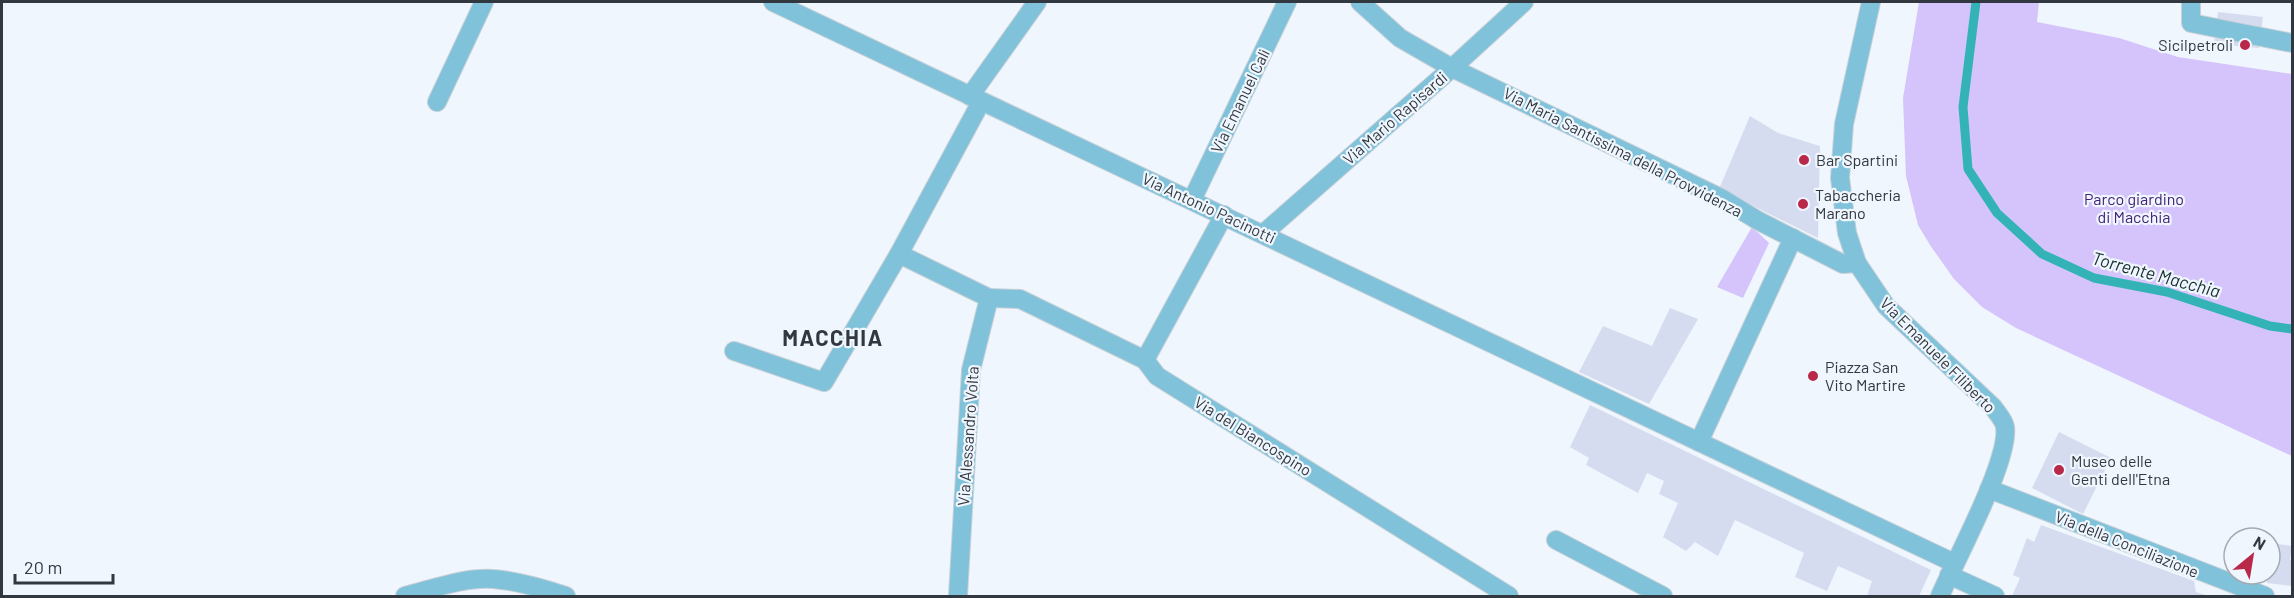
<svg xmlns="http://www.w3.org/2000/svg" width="2294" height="598" font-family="Barlow,sans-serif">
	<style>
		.green { fill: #d5c4fc }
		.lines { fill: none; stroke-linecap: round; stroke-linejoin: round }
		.stream { stroke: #34b3b7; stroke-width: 9 }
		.building { fill: #d6dcf0 }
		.minor-casing { stroke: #c9d0d7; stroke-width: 20 }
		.minor { stroke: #80c2da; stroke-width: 18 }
		.poi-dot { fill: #b92749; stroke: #eff6fd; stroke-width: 2 }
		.labels { text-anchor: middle; stroke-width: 4.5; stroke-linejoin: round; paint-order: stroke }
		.poi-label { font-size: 16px; fill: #32383f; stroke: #eff6fd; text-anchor: start }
		.street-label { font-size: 16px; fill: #32383f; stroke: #eff6fd }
		.park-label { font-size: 16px; fill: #452276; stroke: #eff6fd }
		.water-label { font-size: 18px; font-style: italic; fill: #182e2e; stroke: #eff6fd }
		.district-label { font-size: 22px; font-weight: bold; letter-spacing: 1.5px; fill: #32383f; stroke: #eff6fd }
	</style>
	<rect width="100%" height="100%" fill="#eff6fd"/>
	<g class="green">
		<path d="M1919,2h120l-2,20 82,16 59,19 114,17v382l-276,-128 -34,-21 -28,-28 -24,-34 -12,-20 -12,-49 -3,-78z"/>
		<path d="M1752,227l17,16 -26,55 -26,-11z"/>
	</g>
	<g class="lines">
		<path class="stream" d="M1976,2l-13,105 5,62 29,44 45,41 52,24 73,14 103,34 22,3"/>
	</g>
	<g class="building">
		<path d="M2218,12l45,5 -4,31 -45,-4z"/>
		<path d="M1750,116l28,17 42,13 -2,92 -99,-49z"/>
		<path d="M1670,308l28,11 -49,85 -70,-32 24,-46 49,20z"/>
		<path d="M1590,405l341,165 -12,26h-52l5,-15 -34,-15 -11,25 -32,-14 9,-24 -69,-33 -17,36 -23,-14 -9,9 -23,-14 15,-34 -19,-9 5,-13 -17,-8 -9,20 -52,-28 3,-7 -19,-11z"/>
		<path d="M2059,432l52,26 -28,56 -51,-26z"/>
		<path d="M2041,525l153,56 2,11 13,4h-197l8,-18 -7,-3 14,-37 7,4z"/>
		<path d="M2272,543l20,3 -2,14h2v26l-25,-3z"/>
	</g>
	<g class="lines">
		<g class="minor-casing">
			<g id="minor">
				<path d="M773,2l1181,561"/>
				<path d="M1360,2l40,36 52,30 269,130 36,22 86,44 14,-1"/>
				<path d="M1871,2l-27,122 -4,54 7,55 10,30 29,43 107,101c4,6 11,13 12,20 5,33 -50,134 -65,169"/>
				<path d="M2191,2v21l101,20"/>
				<path d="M970,96l67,-94"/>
				<path d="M437,102l47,-100"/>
				<path d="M1192,200l95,-198"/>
				<path d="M1264,233l188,-165 72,-66"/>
				<path d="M989,298l31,1 125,61 12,16 352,220"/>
				<path d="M734,351l90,31 75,-128"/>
				<path d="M1145,360l79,-145"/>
				<path d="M1699,442l94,-204"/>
				<path d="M1989,489l276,107"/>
				<path d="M1556,540l107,56"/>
				<path d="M1949,575l46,21"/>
				<path d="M405,596c28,-7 59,-19 88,-17 25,2 49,9 73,17"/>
				<path d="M958,596l13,-226 18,-72 -90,-44 82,-152"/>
			</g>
		</g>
		<use href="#minor" class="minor"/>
	</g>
	<g class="poi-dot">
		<circle cx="2245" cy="45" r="6"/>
		<circle cx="1804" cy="160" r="6"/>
		<circle cx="1803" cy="204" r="6"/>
		<circle cx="1813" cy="376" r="6"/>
		<circle cx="2059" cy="470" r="6"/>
	</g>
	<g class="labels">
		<g class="poi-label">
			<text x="2233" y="51" text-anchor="end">Sicilpetroli</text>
			<text x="1816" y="166">Bar Spartini</text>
			<text x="1815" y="201">Tabaccheria<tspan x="1815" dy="18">Marano</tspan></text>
			<text x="1825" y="373">Piazza San<tspan x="1825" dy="18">Vito Martire</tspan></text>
			<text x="2071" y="467">Museo delle<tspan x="2071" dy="18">Genti dell'Etna</tspan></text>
		</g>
		<g class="street-label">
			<text transform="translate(1240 101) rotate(-64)" y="6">Via Emanuel Calì</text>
			<text transform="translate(1395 118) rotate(-41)" y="6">Via Mario Rapisardi</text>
			<text transform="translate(1623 152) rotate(27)" y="6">Via Maria Santissima della Provvidenza</text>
			<text transform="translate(1209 208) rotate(25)" y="6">Via Antonio Pacinotti</text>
			<text transform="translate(1938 355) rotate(45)" y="6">Via Emanuele Filiberto</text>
			<text transform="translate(968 436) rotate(-86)" y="6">Via Alessandro Volta</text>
			<text transform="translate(1253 436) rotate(32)" y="6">Via del Biancospino</text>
			<text transform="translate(2127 544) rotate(22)" y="6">Via della Conciliazione</text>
		</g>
		<g class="park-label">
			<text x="2134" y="205">Parco giardino<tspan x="2134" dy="18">di Macchia</tspan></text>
		</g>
		<g class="water-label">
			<text transform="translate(2156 275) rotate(15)" y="6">Torrente Macchia</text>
		</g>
		<g class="district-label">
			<text x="833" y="346">MACCHIA</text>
		</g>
	</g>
	<rect width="2294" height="598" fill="none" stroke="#32383f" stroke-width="6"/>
	<g transform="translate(2252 556) rotate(30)"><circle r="28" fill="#eff6fd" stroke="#a3aab1" stroke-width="1.5"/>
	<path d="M0-4.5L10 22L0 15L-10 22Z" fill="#b92749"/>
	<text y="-9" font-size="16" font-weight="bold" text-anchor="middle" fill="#32383f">N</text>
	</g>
	<path d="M15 574v9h98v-9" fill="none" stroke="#32383f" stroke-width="3"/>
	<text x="24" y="574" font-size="18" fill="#32383f" stroke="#eff6fd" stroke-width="4.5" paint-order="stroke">20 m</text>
</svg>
